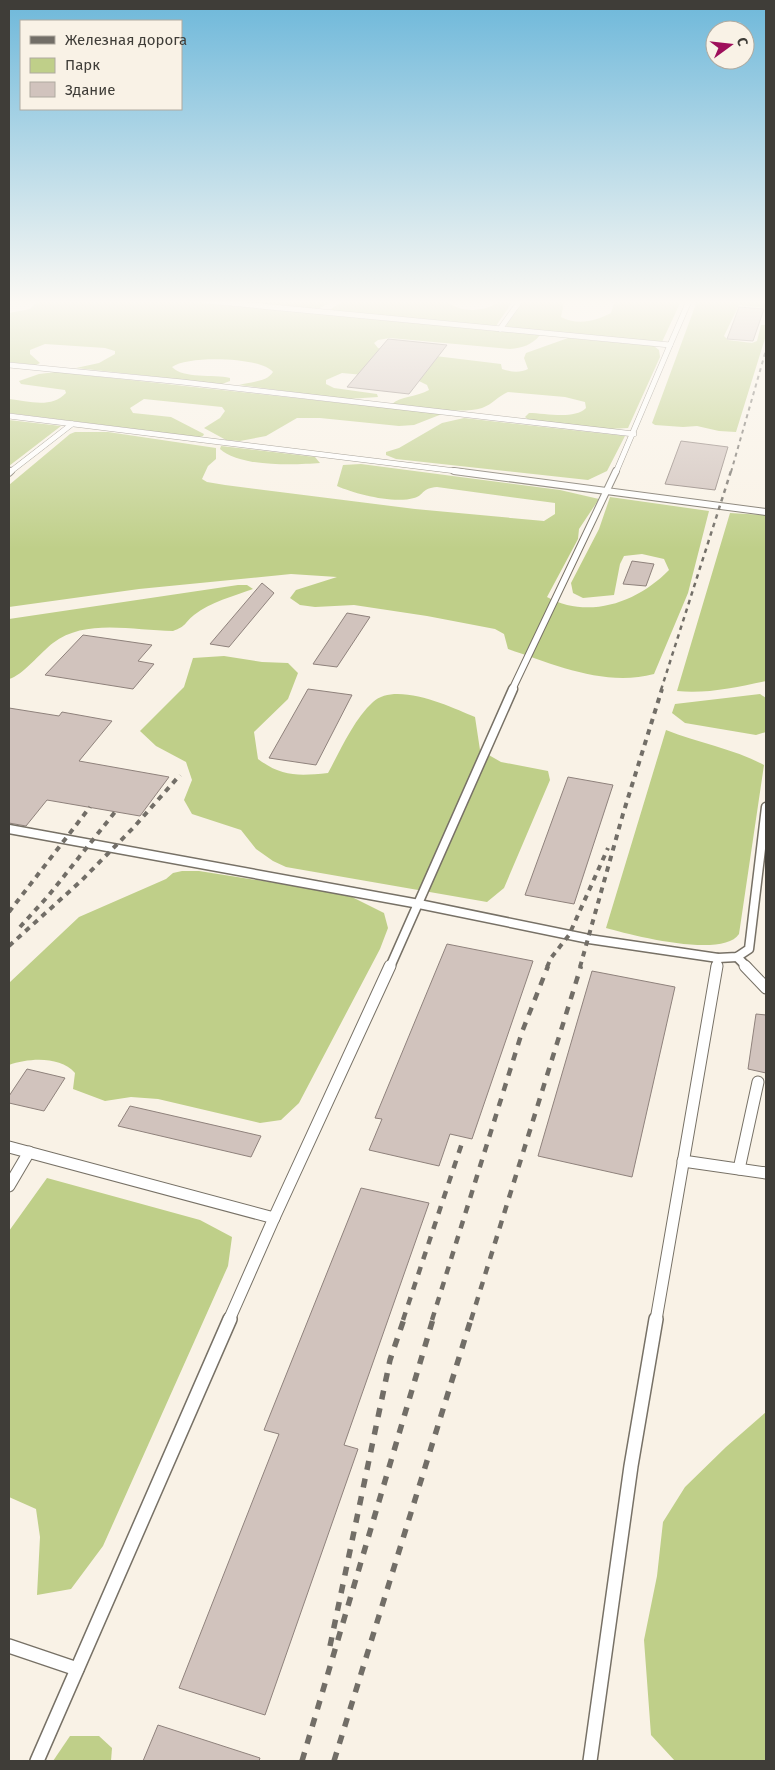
<svg xmlns="http://www.w3.org/2000/svg" width="775" height="1770" font-family="'Fira Sans',sans-serif">
	<style>
		.green { fill: #bfcf89 }
		.building { fill: #d1c3bd; stroke: #8f827c }
		.lines { fill: none; stroke-linecap: round; stroke-linejoin: round }
		.service-far4-casing { stroke: #777166; stroke-width: 6 }
		.service-far3-casing { stroke: #777166; stroke-width: 8 }
		.service-far2-casing { stroke: #777166; stroke-width: 11 }
		.service-far1-casing { stroke: #777166; stroke-width: 13 }
		.service-casing { stroke: #777166; stroke-width: 16 }
		.service-far4 { stroke: #fff; stroke-width: 5 }
		.service-far3 { stroke: #fff; stroke-width: 6 }
		.service-far2 { stroke: #fff; stroke-width: 8 }
		.service-far1 { stroke: #fff; stroke-width: 11 }
		.service { stroke: #fff; stroke-width: 13 }
		.rail-far4 { stroke: #726e67; stroke-width: 2; stroke-dasharray: 4 4; stroke-linecap: butt }
		.rail-far3 { stroke: #726e67; stroke-width: 2.5; stroke-dasharray: 4.5 4.5; stroke-linecap: butt }
		.rail-far2 { stroke: #726e67; stroke-width: 4; stroke-dasharray: 5.5 5.5; stroke-linecap: butt }
		.rail-far1 { stroke: #726e67; stroke-width: 4.5; stroke-dasharray: 8 8; stroke-linecap: butt }
		.rail { stroke: #726e67; stroke-width: 5.5; stroke-dasharray: 9 9; stroke-linecap: butt }
	</style>
	<rect width="100%" height="100%" fill="#f9f2e6"/>
	<g class="green">
		<path d="M38,301h142l360,34c-8,10 -18,13 -30,14l-120,-11 -12,2 -4,3 4,5 8,2 115,14 1,5c9,3 18,4 26,0l-4,-11 2,-5 42,-15 86,8 5,4 1,7 -32,71 -19,1 -80,-9 -4,-3 4,-4c16,0 45,7 57,-5l-1,-6 -20,-5 -57,-5c-10,4 -15,12 -26,16 -23,7 -67,-2 -90,-4 8,-8 25,-7 37,-14l-2,-5 -10,-5 -75,-7 -16,7v4l8,4 43,6 1,3 -31,2 -108,-14c11,-3 28,-3 34,-13 -12,-15 -85,-17 -101,-5 11,12 42,7 58,11v3l-8,3 -146,-16 23,-5 16,-9v-3l-10,-3 -60,-4 -15,6v4l10,9 -4,2 -27,-3v-49l21,-4z"/>
		<path d="M228,301h105l-15,8z"/>
		<path d="M343,301h107l-1,2c13,10 38,9 50,-2h14l-17,25 -164,-15 -1,-2z"/>
		<path d="M523,301h39l2,1 -3,15c18,9 34,4 50,-4l3,-10 -6,-2h73l-19,41 -154,-14 -2,-3z"/>
		<path d="M697,301h69v7l-27,-3 -15,31 4,4 24,3 5,-2 4,-16h5v10l-30,97 -17,-1 -22,-5 -14,1 -28,-2 -3,-2z"/>
		<path d="M56,372l386,42 -28,11 -15,1 -79,-8h-23l-31,18 -26,5 -14,-1 -22,-12 16,-10 5,-7 -3,-4 -78,-8 -14,9 3,5 38,4 33,17 -1,2 -4,1 -190,-24v-14c19,2 42,10 57,-6l-1,-3 -44,-6 -2,-3 20,-7z"/>
		<path d="M464,418l161,18 -18,35 -19,9 -192,-21 -10,-4v-3l13,-4 43,-25z"/>
		<path d="M9,420l52,6 -52,40z"/>
		<path d="M75,432h33l108,16v11l-8,7 -6,13 5,3 18,3 190,24 129,12 11,-7v-11l-118,-16c-16,1 -12,8 -23,11 -20,6 -59,-4 -77,-12l6,-21 18,-1 199,26 39,9 -20,30 -1,10 -31,58c42,23 91,5 122,-27l-5,-11 -22,-5 -18,2 -4,8 -6,31 -31,3 -10,-5 -2,-10 28,-54 11,-32 99,14 -21,82 -34,81c-49,13 -99,-9 -146,-25l-4,-15 -9,-5 -68,-13 -73,-11 -39,2 -15,-2 -10,-7 6,-8 41,-13 -46,-3 -152,15 -130,18v-122l61,-51z"/>
		<path d="M221,446l94,11 5,6c-26,2 -81,4 -100,-14z"/>
		<path d="M730,513l36,2v166c-29,6 -59,13 -89,10z"/>
		<path d="M238,585h9l6,4c-19,7 -43,13 -59,26 -10,8 -7,11 -21,16 -39,0 -87,-13 -120,12 -12,9 -31,33 -44,36v-60z"/>
		<path d="M224,656l38,6 26,1 10,10 -10,26 -34,33 4,27c24,18 41,17 70,14 12,-22 26,-54 45,-71 23,-21 78,5 102,15l5,33 21,12 47,9 2,9 -46,108 -17,14 -201,-35 -13,-6 -17,-12 -15,-19 -49,-16 -8,-14 8,-20 -6,-18 -30,-16 -16,-15 44,-44 9,-29z"/>
		<path d="M760,694l6,4v34l-10,3 -71,-12 -13,-10 3,-9z"/>
		<path d="M666,730c32,13 69,19 98,35l-25,169c-16,25 -108,1 -133,-6z"/>
		<path d="M182,871h17l147,23 38,19 4,15 -8,21 -81,154 -18,17 -21,3 -102,-24 -27,-2 -26,4 -32,-12 2,-16c-15,-17 -46,-15 -66,-8v-82l70,-66 87,-38 7,-6z"/>
		<path d="M47,1178l153,42 32,17 -4,29 -125,280 -32,43 -34,6 3,-58 -4,-28 -27,-12v-266z"/>
		<path d="M766,1412v349h-91l-24,-26 -7,-95 13,-64 6,-54 22,-35 41,-40z"/>
		<path d="M70,1736h29l13,12 -1,13h-58z"/>
	</g>
	<g class="building">
		<path d="M739,307l25,2 -11,32 -26,-2z"/>
		<path d="M388,339l59,6 -38,49 -62,-7z"/>
		<path d="M681,441l47,6 -13,43 -50,-6z"/>
		<path d="M632,561l22,3 -8,22 -23,-2z"/>
		<path d="M262,583l12,10 -45,54 -19,-3z"/>
		<path d="M347,613l23,4 -33,50 -24,-3z"/>
		<path d="M83,635l69,10 -14,16 16,3 -21,25 -88,-14z"/>
		<path d="M308,689l44,6 -36,70 -47,-7z"/>
		<path d="M9,708l50,8 3,-4 50,9 -33,40 90,16 -29,39 -93,-16 -21,26 -17,-3z"/>
		<path d="M568,777l45,8 -39,119 -49,-9z"/>
		<path d="M447,944l86,17 -61,178 -22,-5 -11,32 -70,-16 13,-31 -7,-1z"/>
		<path d="M592,971l83,16 -43,190 -94,-21z"/>
		<path d="M756,1014l10,1v58l-18,-4z"/>
		<path d="M27,1069l38,9 -21,33 -35,-8v-7z"/>
		<path d="M130,1106l131,30 -10,21 -133,-31z"/>
		<path d="M361,1188l68,15 -85,242 14,4 -93,266 -86,-27 100,-254 -15,-4z"/>
		<path d="M158,1725l102,33 -1,3h-116z"/>
	</g>
	<g class="lines">
		<g class="service-far4-casing">
			<g id="service-far4">
				<path d="M208,301l462,44 19,-44"/>
				<path d="M500,329l20,-28"/>
				<path d="M9,365l173,17 452,52"/>
				<path d="M9,416l455,56"/>
				<path d="M10,472l62,-48"/>
				<path d="M616,472l54,-127"/>
			</g>
		</g>
		<g class="service-far3-casing">
			<g id="service-far3">
				<path d="M454,471l312,41"/>
				<path d="M9,473l2,-2"/>
				<path d="M512,690l104,-219"/>
			</g>
		</g>
		<g class="service-far2-casing">
			<g id="service-far2">
				<path d="M9,829l410,75 170,35 129,19 19,-1 12,-8 17,-142"/>
				<path d="M737,957l10,10"/>
				<path d="M390,967l123,-278"/>
				<path d="M716,967l2,-9"/>
			</g>
		</g>
		<g class="service-far1-casing">
			<g id="service-far1">
				<path d="M745,966l21,22"/>
				<path d="M9,1147l265,71"/>
				<path d="M683,1161l83,12"/>
				<path d="M739,1169l19,-87"/>
				<path d="M9,1186l20,-34"/>
				<path d="M229,1320l45,-102 116,-252"/>
				<path d="M656,1320l61,-354"/>
			</g>
		</g>
		<g class="service-casing">
			<g id="service">
				<path d="M9,1646l68,23"/>
				<path d="M37,1761l193,-442"/>
				<path d="M590,1761l41,-295 25,-147"/>
			</g>
		</g>
		<use href="#service-far4" class="service-far4"/>
		<use href="#service-far3" class="service-far3"/>
		<use href="#service-far2" class="service-far2"/>
		<use href="#service-far1" class="service-far1"/>
		<use href="#service" class="service"/>
		<path class="rail-far4" d="M731,472l35,-122"/>
		<path class="rail-far3" d="M661,690l70,-219"/>
		<g class="rail-far2">
			<path d="M9,912l81,-105"/>
			<path d="M20,927l29,-32 66,-83"/>
			<path d="M9,946l72,-65 53,-54 46,-52"/>
			<path d="M547,967l4,-9 18,-23 39,-87"/>
			<path d="M580,967l43,-153 39,-125"/>
		</g>
		<g class="rail-far1">
			<path d="M403,1320l59,-177"/>
			<path d="M432,1320l90,-288 26,-66"/>
			<path d="M471,1320l110,-354"/>
		</g>
		<g class="rail">
			<path d="M330,1646l60,-286 14,-41"/>
			<path d="M302,1761l131,-442"/>
			<path d="M334,1761l137,-442"/>
		</g>
	</g>
	<linearGradient id="sky" x2="0" y2="1"><stop stop-color="#6eb8da"/><stop offset="0.55" stop-color="#fcf9f4"/><stop offset="1" stop-color="#fcf9f4" stop-opacity="0"/></linearGradient>
	<rect width="775" height="549" fill="url(#sky)"/>
	<rect width="775" height="1770" fill="none" stroke="#3f3d38" stroke-width="20"/>
	<rect x="20" y="20" width="162" height="90" fill="#f9f2e6" stroke="#afaaa0"/>
	<rect x="30" y="36" width="25" height="8" fill="#726e67" stroke="#afaaa0"/>
	<text x="65" y="45" font-size="15" fill="#3f3d38">Железная дорога</text>
	<rect x="30" y="58" width="25" height="15" fill="#bfcf89" stroke="#afaaa0"/>
	<text x="65" y="70" font-size="15" fill="#3f3d38">Парк</text>
	<rect x="30" y="82" width="25" height="15" fill="#d1c3bd" stroke="#afaaa0"/>
	<text x="65" y="95" font-size="15" fill="#3f3d38">Здание</text>
	<g transform="translate(730 45) rotate(75)"><circle r="24" fill="#f9f2e6" stroke="#afaaa0"/>
	<path d="M0-4L9 19L0 12L-9 19Z" fill="#9e0f5b"/>
	<text y="-8" font-size="14" font-weight="bold" text-anchor="middle" fill="#3f3d38">С</text>
	</g>
</svg>
